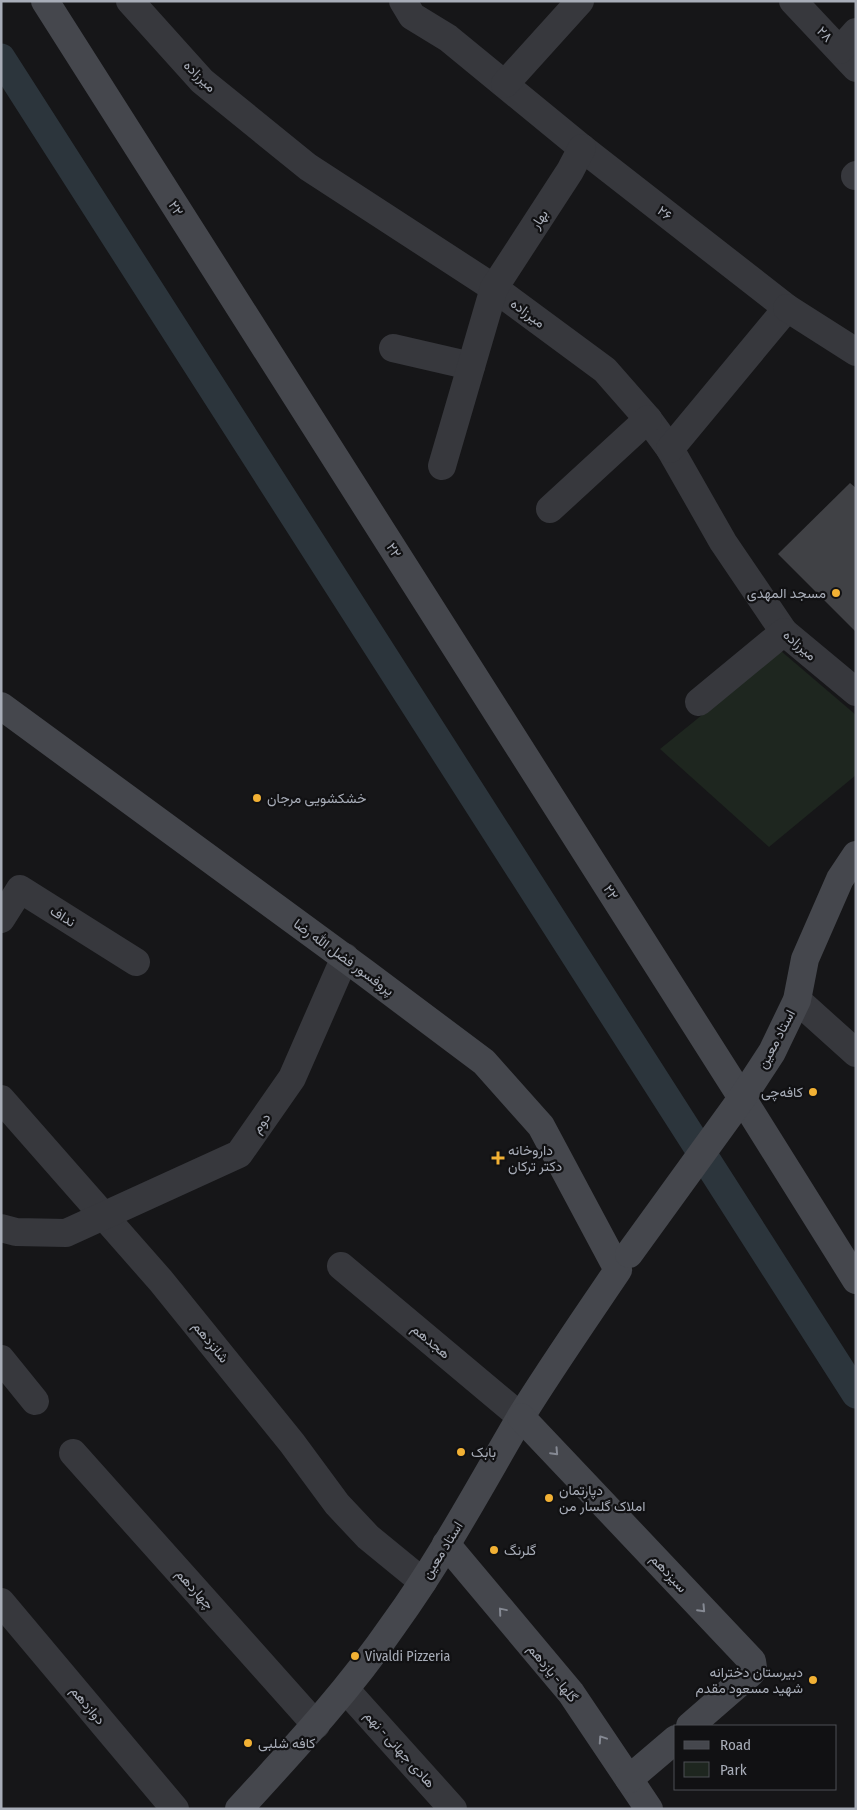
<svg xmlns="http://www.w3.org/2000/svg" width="857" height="1810" font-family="'Fira Sans Condensed',Vazirmatn,sans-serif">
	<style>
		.green { fill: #1e261f }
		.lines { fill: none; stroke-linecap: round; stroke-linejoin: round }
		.canal { stroke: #2c353c; stroke-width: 29 }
		.building { fill: #404145 }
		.minor { stroke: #37383d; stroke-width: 28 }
		.secondary { stroke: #45474d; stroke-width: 28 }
		.oneway { stroke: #858993 }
		.poi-dot { fill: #f2b134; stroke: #111113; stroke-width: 2 }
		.labels { text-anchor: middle; stroke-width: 4.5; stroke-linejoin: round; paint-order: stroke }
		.street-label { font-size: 14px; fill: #a8adb8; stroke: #111113 }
		.poi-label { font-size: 14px; fill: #a8adb8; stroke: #111113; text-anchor: start }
	</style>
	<rect width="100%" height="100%" fill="#161618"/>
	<path class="green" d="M781,651l75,64v60l-87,72 -109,-98z"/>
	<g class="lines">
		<path class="canal" d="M1,58l855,1336"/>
	</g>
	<path class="building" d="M850,483l6,5v144l-78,-78z"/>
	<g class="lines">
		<g class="minor">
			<path d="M130,1l72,80 106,86 186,121 111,82 43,49 22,30 53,93 61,90 72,60"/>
			<path d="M403,1l9,15 36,22 134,110 205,160 -117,141"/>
			<path d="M793,1l63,67"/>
			<path d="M840,50l16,-18"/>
			<path d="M505,84l75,-83"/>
			<path d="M855,176l1,-1"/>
			<path d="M787,308l69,44"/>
			<path d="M393,348l78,18"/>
			<path d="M442,466l52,-178 76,-117 12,-23"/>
			<path d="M550,509l98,-90"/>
			<path d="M699,702l85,-70"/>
			<path d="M1,919l19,-30 116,73"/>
			<path d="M797,1000l59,53"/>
			<path d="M1,1099l160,182 131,162 45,61 31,33 55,45"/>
			<path d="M1,1228l15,4 50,1 173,-79 53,-76 53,-121"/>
			<path d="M341,1266l180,151"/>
			<path d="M1,1359l34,42"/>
			<path d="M73,1453l243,272"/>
			<path d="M1,1602l174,207"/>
			<path d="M346,1690l107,119"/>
		</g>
		<g class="secondary">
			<path d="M45,1l697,1097 114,182"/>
			<path d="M1,706l363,266 120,90 57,64 77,144c-33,49 -67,98 -98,148 -41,70 -79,141 -126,206 -46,67 -100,125 -155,185"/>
			<path d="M629,1254l113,-156 30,-46 25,-52 8,-41 35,-80 16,-24"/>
			<path d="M521,1417l231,244 1,7 -2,5 -61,53"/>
			<path d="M446,1544l125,149 78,116"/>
			<path d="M629,1779l47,-40"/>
		</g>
	</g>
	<defs><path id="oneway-chevron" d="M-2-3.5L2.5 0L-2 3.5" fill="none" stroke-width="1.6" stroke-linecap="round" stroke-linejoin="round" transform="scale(1.25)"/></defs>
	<g class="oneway">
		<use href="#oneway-chevron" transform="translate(555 1452) rotate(47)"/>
		<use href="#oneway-chevron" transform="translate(702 1609) rotate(47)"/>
		<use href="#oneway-chevron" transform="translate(502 1611) rotate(-130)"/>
		<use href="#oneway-chevron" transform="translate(602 1739) rotate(-124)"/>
	</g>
	<g class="poi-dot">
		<circle cx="836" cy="593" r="5"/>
		<circle cx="257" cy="798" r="5"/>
		<circle cx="813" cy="1092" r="5"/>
		<path d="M495.5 1150.5h5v5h5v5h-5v5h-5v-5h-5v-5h5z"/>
		<circle cx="461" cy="1452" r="5"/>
		<circle cx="549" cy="1498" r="5"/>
		<circle cx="494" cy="1550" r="5"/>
		<circle cx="355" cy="1656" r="5"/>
		<circle cx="813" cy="1680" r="5"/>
		<circle cx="248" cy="1743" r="5"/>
	</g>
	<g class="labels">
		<g class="street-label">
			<text transform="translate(825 34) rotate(47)" y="5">۲۸</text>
			<text transform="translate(200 76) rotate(44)" y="5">میرزاده</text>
			<text transform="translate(176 208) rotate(58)" y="5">۲۲</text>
			<text transform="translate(665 213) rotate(38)" y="5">۲۶</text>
			<text transform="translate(539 219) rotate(-57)" y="5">بهار</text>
			<text transform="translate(528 313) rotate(37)" y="5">میرزاده</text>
			<text transform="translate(394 550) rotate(58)" y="5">۲۲</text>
			<text transform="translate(800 645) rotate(41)" y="5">میرزاده</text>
			<text transform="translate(611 892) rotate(58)" y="5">۲۲</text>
			<text transform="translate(63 916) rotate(32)" y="5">نداف</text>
			<text transform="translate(344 957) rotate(36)" y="5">پروفسور فضل الله رضا</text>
			<text transform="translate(776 1039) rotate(-62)" y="5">استاد معین</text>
			<text transform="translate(261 1123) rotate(-55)" y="5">دوم</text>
			<text transform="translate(431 1341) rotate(40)" y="5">هجدهم</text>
			<text transform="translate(211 1342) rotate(51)" y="5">شانزدهم</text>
			<text transform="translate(442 1550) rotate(-58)" y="5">استاد معین</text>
			<text transform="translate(669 1573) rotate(47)" y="5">سیزدهم</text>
			<text transform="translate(195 1589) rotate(48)" y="5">چهاردهم</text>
			<text transform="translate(553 1673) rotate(51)" y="5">گلها - یازدهم</text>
			<text transform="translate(88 1705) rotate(50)" y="5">دوازدهم</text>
			<text transform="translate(400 1749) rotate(48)" y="5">هادی جهانی - نهم</text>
		</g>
		<g class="poi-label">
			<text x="826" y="598" text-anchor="end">مسجد المهدی</text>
			<text x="267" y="803">خشکشویی مرجان</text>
			<text x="803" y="1097" text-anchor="end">کافه‌چی</text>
			<text x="508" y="1155">داروخانه<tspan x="508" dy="16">دکتر ترکان</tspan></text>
			<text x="471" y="1457">بابک</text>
			<text x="559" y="1495">دپارتمان<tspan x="559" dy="16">املاک گلسار من</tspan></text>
			<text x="504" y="1555">گلرنگ</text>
			<text x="365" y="1661">Vivaldi Pizzeria</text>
			<text x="803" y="1677" text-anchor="end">دبیرستان دخترانه<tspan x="803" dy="16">شهید مسعود مقدم</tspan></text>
			<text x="258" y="1748">کافه شلبی</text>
		</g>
	</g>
	<rect width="857" height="1810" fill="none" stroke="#a8adb8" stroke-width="5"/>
	<rect x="674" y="1725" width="162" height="65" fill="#111113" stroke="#4d4f55"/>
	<rect x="684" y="1741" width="25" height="8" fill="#45474d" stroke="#4d4f55"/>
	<text x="720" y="1750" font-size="15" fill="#a8adb8">Road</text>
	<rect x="684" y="1762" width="25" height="15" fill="#1e261f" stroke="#4d4f55"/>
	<text x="720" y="1775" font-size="15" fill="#a8adb8">Park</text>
</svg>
